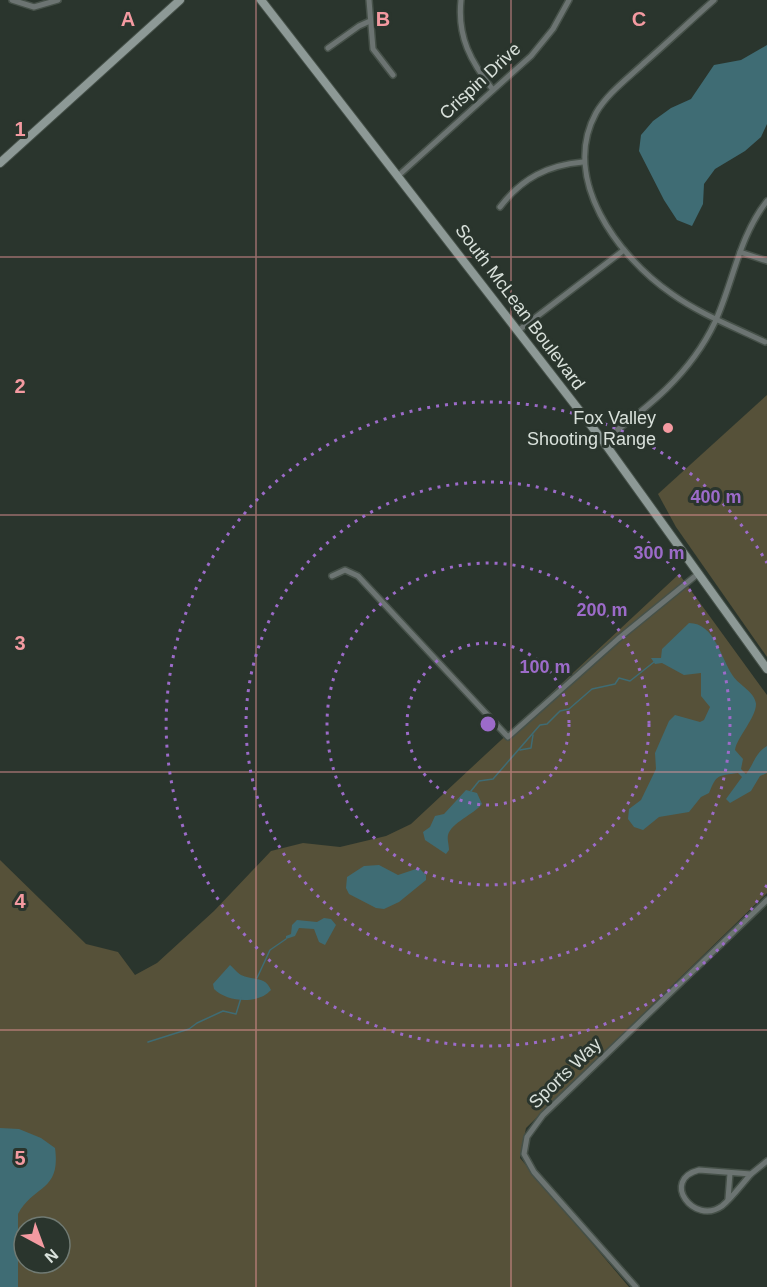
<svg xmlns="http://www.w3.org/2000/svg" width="767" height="1287" font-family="Arial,sans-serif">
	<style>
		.green { fill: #565139; fill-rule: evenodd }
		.water { fill: #3f6c74 }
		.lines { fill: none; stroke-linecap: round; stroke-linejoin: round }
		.stream { stroke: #3f6c74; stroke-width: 1.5 }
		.minor-casing { stroke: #465149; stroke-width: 8 }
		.secondary-casing { stroke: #465149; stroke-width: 10 }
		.minor { stroke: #6c7472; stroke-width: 5 }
		.secondary { stroke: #8d9996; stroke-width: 8 }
		.grid { fill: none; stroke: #f49aa1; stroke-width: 1.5; stroke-opacity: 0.55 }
		.ring { fill: none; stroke: #9c6bc9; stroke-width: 3; stroke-dasharray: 3 6 }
		.poi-dot { fill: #f49aa1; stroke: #2a352d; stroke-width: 2 }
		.labels { text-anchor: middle; stroke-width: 6; stroke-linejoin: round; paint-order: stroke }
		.street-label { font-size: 18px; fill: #d9e1db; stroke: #2a352d }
		.poi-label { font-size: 18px; fill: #d9e1db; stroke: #2a352d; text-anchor: end }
		.grid-label { font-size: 20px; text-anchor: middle; font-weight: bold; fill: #f49aa1; stroke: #2a352d; stroke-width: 6; stroke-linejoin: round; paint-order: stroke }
		.centre { fill: #9c6bc9; stroke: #2a352d; stroke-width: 3 }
		.ring-label { font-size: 18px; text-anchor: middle; font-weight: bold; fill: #9c6bc9; stroke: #2a352d; stroke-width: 6; stroke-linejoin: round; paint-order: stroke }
	</style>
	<rect width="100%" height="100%" fill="#2a352d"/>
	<g class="green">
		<path d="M767,395v262l-91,-130 -18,-33z"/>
		<path d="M679,574l88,121v198l-241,235 -6,30 109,129h-629v-427l86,84 32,8 17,23 22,-12 57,-52 57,-60 32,-8 37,4 46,-11 25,-12zM24,1227h36v36h-36z"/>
	</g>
	<g class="water">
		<path d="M767,45v79l-6,13 -16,14 -30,18 -11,15 -1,20 -11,22 -15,-6 -13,-20 -25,-49 2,-16 12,-14 18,-13 20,-9 23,-34 27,-5z"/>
		<path d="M689,623c26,0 32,36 44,53 6,9 22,16 23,28 0,14 -19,33 -21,46l8,9 -2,10 5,5c8,-10 9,-21 21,-28v27l-7,3 -9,15 -21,12 -4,-4 16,-22 -4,-4c-21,3 -21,1 -29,20l-8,4 -12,15 -30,5 -16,13 -9,-3 -6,-8 1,-10 12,-9 15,-31 -1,-16 14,-32 6,-6 25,7 4,-2 6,-13 -9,-11v-23l-17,2 -22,-12 -7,1 -4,-6h10l1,-9z"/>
		<path d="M466,790l11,3 5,11c-8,10 -31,19 -34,31 -1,4 1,10 1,15l-3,4 -21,-14 -2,-8 7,-5 5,-11 9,-2z"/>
		<path d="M379,865l19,10 21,-7 7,7v5l-27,22 -15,7 -8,-1 -27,-14 -3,-6 1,-11 17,-11z"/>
		<path d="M324,918l7,1 5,6 -11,20 -6,-3 -5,-13 -15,-1 -4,8 -9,3v-3l5,-2 1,-9 5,-5 20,2z"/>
		<path d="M230,965c4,3 6,7 11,10 12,6 24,0 30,15 -13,15 -44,12 -57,-1l-1,-5z"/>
		<path d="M0,1128l19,1 22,9 14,10c6,44 -21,36 -37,66v73h-18z"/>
	</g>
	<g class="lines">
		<g class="stream">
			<path d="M520,750l11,-2 2,-13"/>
			<path d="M471,791l8,-10 14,-2 47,-54 7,-1 13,-13 9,-2 23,-20 23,-5 4,-6 11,3 24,-19"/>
			<path d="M257,978l13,-28 16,-11"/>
			<path d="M148,1042l41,-13 8,-6 26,-12 13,3 5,-16"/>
		</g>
		<g class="minor-casing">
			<g id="minor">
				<path d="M12,0l22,7 24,-7"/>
				<path d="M369,0l4,49 20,26"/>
				<path d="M461,0c-4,37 10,62 32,90"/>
				<path d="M714,0c-24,21 -47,43 -71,64 -16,15 -36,30 -47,49 -36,66 22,144 76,181 28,20 62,33 93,48"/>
				<path d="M328,48l31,-22 11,-5"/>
				<path d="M399,175l132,-119 22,-27 16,-29"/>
				<path d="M500,207c22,-29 48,-42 83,-45"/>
				<path d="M740,252l27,9"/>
				<path d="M519,330l105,-80"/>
				<path d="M603,441c45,-34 87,-66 112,-119 18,-39 24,-86 52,-121"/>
				<path d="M332,576l13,-6 13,6 150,161 110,-98 81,-66"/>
				<path d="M699,1170l52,4c-9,10 -19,24 -29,32 -28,20 -62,-26 -23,-36z"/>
				<path d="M751,1174l16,-13"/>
				<path d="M728,1199l2,-26"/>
				<path d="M636,1287l-102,-115 -10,-18 3,-17 16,-22 224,-215"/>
			</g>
		</g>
		<g class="secondary-casing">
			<g id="secondary">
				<path d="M261,0l342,441 164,228"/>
				<path d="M0,163l180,-163"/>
			</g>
		</g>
		<use href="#minor" class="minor"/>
		<use href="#secondary" class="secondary"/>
	</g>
	<path class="grid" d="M256,0v1287M511,0v1287M0,257h767M0,515h767M0,772h767M0,1030h767"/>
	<g class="ring">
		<circle cx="488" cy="724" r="81"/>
		<circle cx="488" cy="724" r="161"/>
		<circle cx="488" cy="724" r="242"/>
		<path d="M767 885A322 322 0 1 1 767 563"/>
	</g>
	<circle class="poi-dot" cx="668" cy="428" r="6"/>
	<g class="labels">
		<g class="street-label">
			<text transform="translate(480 81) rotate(-43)" y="6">Crispin Drive</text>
			<text transform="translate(520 307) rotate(53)" y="6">South McLean Boulevard</text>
			<text transform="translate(565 1073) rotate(-44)" y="6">Sports Way</text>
		</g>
		<g class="poi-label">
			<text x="656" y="424">Fox Valley<tspan x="656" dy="21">Shooting Range</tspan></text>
		</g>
	</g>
	<g class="grid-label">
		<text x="128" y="26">A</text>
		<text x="383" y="26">B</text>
		<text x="639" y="26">C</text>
		<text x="20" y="136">1</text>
		<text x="20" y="393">2</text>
		<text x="20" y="650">3</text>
		<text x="20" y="908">4</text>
		<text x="20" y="1165">5</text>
	</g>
	<circle cx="488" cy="724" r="9" class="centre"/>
	<g class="ring-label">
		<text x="716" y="503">400 m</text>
		<text x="659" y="559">300 m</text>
		<text x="602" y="616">200 m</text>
		<text x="545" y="673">100 m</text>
	</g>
	<g transform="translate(42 1245) rotate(139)"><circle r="28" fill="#2a352d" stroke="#707a73" stroke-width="1.5"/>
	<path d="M0-4.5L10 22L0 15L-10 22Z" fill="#f49aa1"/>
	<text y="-9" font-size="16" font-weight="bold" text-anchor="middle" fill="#d9e1db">N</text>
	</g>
</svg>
